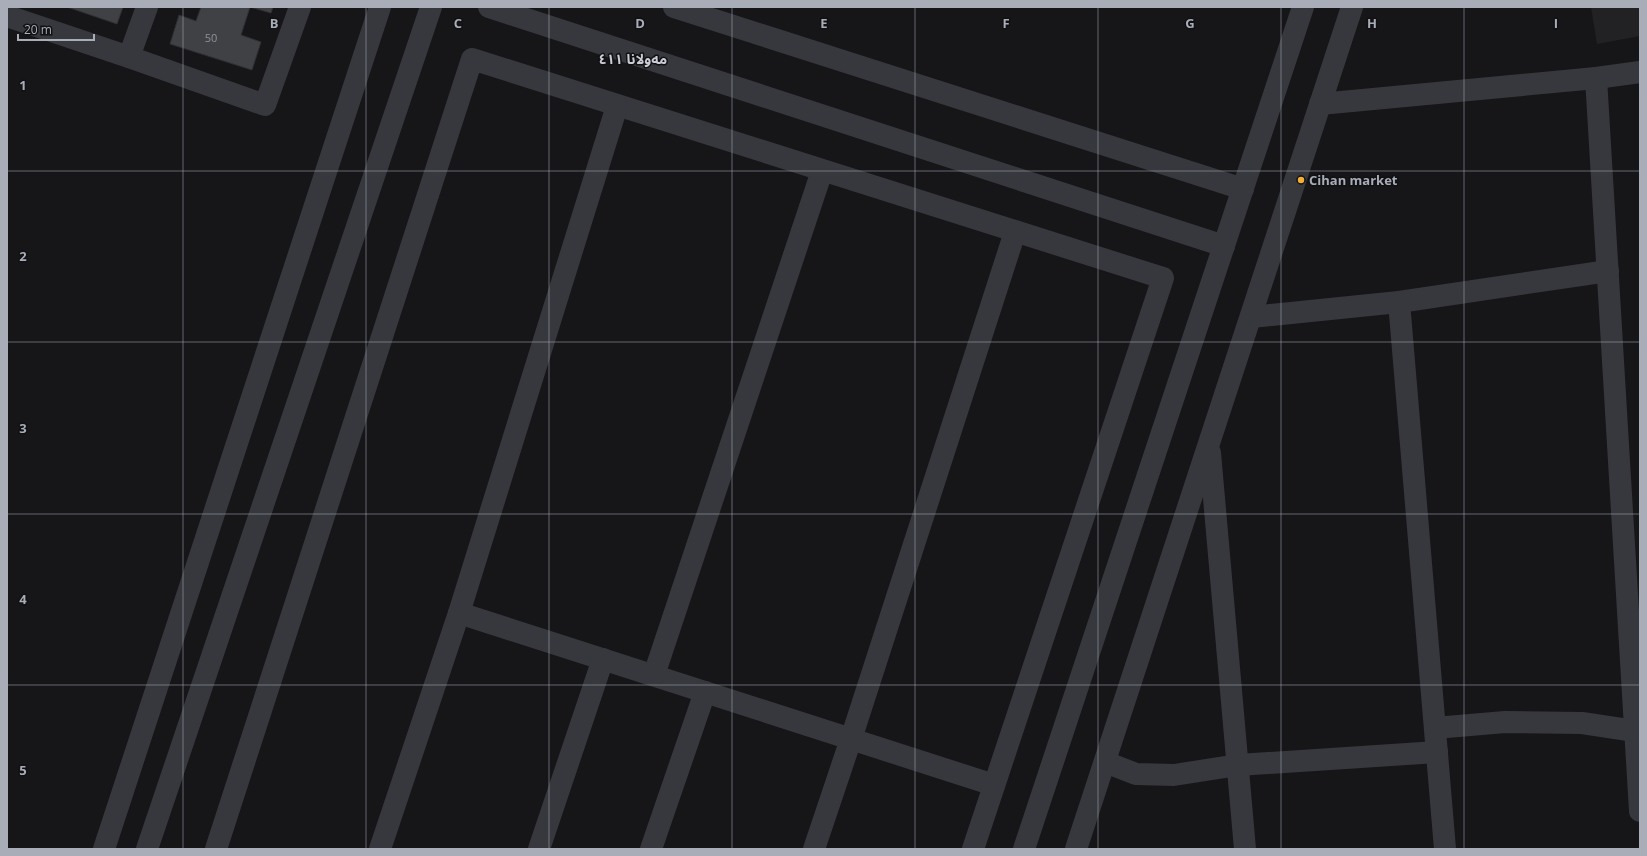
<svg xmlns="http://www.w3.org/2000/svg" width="1647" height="856" font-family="'Open Sans','Noto Sans Arabic',sans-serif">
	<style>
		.built { fill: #222225 }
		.building { fill: #404145; stroke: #303034 }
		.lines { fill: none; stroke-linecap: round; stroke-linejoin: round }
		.minor { stroke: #37383d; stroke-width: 22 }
		.grid { fill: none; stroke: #a8adb8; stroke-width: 1; stroke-opacity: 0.55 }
		.poi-dot { fill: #f2b134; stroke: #111113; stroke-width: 1.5 }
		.labels { text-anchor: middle; stroke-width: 3; stroke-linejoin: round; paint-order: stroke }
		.number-label { font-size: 11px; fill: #8e929b }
		.poi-label { font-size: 13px; font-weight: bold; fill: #a8adb8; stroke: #111113; text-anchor: start }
		.neighbourhood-label { font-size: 14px; font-weight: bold; fill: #c9ccd4; stroke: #111113 }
		.grid-label { font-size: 13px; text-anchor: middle; font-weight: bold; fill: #a8adb8; stroke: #111113; stroke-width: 3; stroke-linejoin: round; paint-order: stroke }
	</style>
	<rect width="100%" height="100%" fill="#161618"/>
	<path class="built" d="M1591,7h49v29l-43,8z"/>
	<g class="building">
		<path d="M67,7h56l-6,17z"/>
		<path d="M201,7h49l-9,28 20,7 -9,28 -82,-26 9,-29 17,6z"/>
		<path d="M250,7h23l-2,6z"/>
	</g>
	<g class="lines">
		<g class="minor">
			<path d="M489,7l735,239"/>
			<path d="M674,7l569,182"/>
			<path d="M7,16l122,41 136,48 35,-98"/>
			<path d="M129,57l18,-50"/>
			<path d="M1596,78l44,733"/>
			<path d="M1320,104l276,-26 44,-6"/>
			<path d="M1399,302l46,547"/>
			<path d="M1251,317l148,-15 209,-31"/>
			<path d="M1210,453l35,396"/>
			<path d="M459,613l535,172"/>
			<path d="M654,675l168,-504"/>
			<path d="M1435,728l70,-6 77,1 53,8"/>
			<path d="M1105,762l31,12 38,1 64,-10 199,-13"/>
			<path d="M104,849l276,-842"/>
			<path d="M147,849l284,-842"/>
			<path d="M216,849l256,-790 691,219 -190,571"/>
			<path d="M380,849l79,-236 158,-507"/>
			<path d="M539,849l64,-190"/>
			<path d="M651,849l54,-157"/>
			<path d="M814,849l37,-110 164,-507"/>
			<path d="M1024,849l279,-842"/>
			<path d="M1076,849l276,-842"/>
		</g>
	</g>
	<path class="grid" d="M183,7v842M366,7v842M549,7v842M732,7v842M915,7v842M1098,7v842M1281,7v842M1464,7v842M7,171h1633M7,342h1633M7,514h1633M7,685h1633"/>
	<circle class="poi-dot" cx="1301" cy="180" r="4"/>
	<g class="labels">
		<g class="number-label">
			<text x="211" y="42">50</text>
		</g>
		<g class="poi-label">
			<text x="1309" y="185">Cihan market</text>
		</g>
		<g class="neighbourhood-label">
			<text x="633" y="64">مەولانا ٤١١</text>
		</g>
	</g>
	<g class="grid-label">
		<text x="274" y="28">B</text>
		<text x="458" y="28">C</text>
		<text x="640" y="28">D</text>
		<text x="824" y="28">E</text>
		<text x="1006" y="28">F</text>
		<text x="1190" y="28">G</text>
		<text x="1372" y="28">H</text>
		<text x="1556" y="28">I</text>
		<text x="23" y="90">1</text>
		<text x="23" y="261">2</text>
		<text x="23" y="433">3</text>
		<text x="23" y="604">4</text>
		<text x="23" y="775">5</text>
	</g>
	<rect width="1647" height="856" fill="none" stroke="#a8adb8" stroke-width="16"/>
	<path d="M18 34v6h76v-6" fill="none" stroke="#a8adb8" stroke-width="2"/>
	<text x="24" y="34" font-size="12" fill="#a8adb8" stroke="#111113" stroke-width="3" paint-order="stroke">20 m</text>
</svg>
